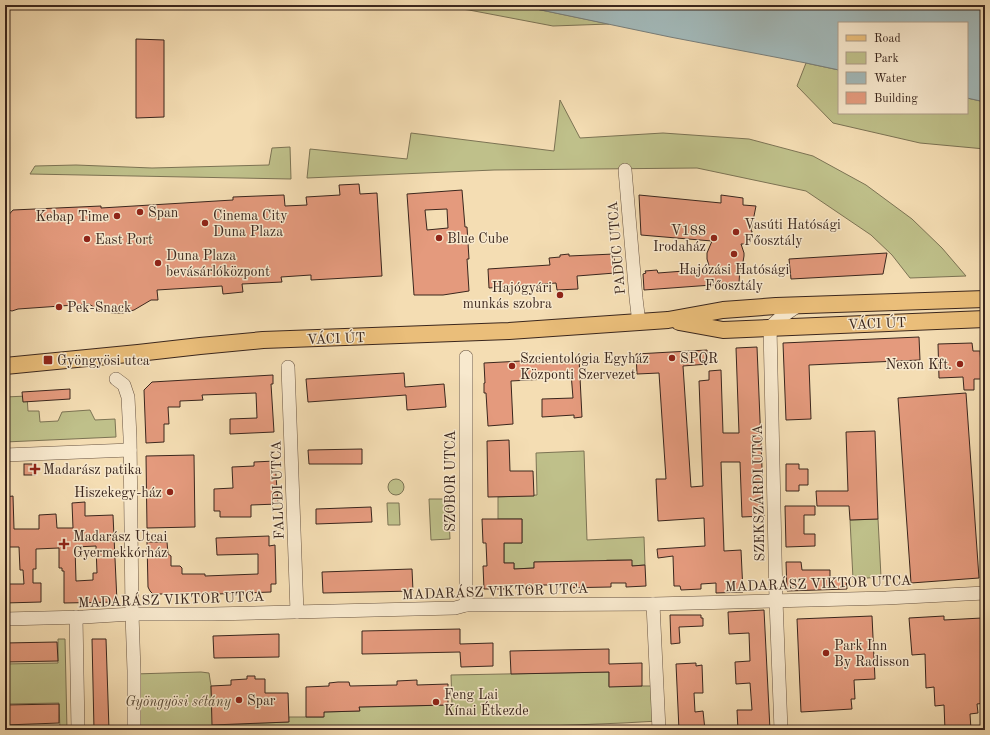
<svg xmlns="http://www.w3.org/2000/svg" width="990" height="735" font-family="'Old Standard TT',serif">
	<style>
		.green { fill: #bfc08a; stroke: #7c7354 }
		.water { fill: #a2b8b8; stroke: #787e7a }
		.building { fill: #e49a7d; stroke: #3a261d; fill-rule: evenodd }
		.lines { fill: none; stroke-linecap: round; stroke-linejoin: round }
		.minor-casing { stroke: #685442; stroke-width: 14 }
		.major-casing { stroke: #3a261d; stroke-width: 18 }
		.minor { stroke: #f8e9ce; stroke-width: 13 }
		.major { stroke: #eabe7a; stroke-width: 16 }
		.poi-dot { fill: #8f2418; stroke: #f8e9ce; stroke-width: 1.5 }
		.labels { text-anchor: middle; stroke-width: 3; stroke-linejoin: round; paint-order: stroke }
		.poi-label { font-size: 14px; fill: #3a261d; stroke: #f8e9ce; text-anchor: start }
		.street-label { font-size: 14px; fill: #3a261d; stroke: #f8e9ce }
		.park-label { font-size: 14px; font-style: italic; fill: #5b4c38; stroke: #f8e9ce }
	</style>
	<rect width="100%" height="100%" fill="#f4ddb3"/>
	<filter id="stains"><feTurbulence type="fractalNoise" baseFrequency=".005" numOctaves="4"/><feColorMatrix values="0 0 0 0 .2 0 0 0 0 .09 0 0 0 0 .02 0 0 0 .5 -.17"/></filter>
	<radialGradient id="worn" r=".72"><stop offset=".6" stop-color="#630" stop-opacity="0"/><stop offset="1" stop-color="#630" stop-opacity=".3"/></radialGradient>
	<g class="green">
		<path d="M430,5h87l92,19 -56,2 -84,-16z"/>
		<path d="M806,63l33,7v43h128v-15l18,4v47l-65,-6 -87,-20 -36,-37z"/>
		<path d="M560,100l20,38 83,-5 86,6 64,17 53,29 46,34 30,29 24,28 -56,2 -18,-23 -21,-20 -65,-44 -109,-23 -203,2 -187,8 3,-29 97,10 4,-26 143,18z"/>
		<path d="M290,147l1,32 -261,-5 5,-8 41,-1 76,3 117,-3 3,-17z"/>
		<path d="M27,396l1,15h11l1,11 18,-1 4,-9 28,-2 5,10 20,-1 1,18 -111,5v-45z"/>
		<path d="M584,451l3,89 57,-3 1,28 -13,1 -1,-6h-24l-13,7v-6l-60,1v6l-20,1v-6h-10v-20h18v-24h-24v-22l39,-2 -1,-42z"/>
		<circle cx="396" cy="487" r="8"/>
		<path d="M429,499h19l2,40 -19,1z"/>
		<path d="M387,503h12l1,22h-12z"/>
		<path d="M878,519l3,58 -28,2 -3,-59z"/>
		<path d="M58,639h7l2,91h-7l-1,-27 -54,1v-40l53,-1z"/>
		<path d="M201,672l8,1 2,13 2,39 75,-3 1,-5h34l1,-5 35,-1v-4l93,-2 -1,-30 158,-3v14h47l2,35 -35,2 -177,7h-312v-56z"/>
	</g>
	<path class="water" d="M517,5h468v97l-18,-4v-75h-128v47l-33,-7 -136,-26z"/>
	<g class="building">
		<path d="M136,39l28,1v77l-28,1z"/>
		<path d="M359,184l1,10 17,-1 5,83 -71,4v-5l-30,2 1,5 -40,2 1,8 -20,2 -1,-8 -65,4 1,10h-7l-17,10 -11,3h-8l-11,-1 -7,-3 -8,-5 -71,5 -6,2 -4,-1 -3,-2v-13l3,-3 -3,-44v-29l8,-9 88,-4v2l132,-8v-3l51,-2 1,11 22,-1 -1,-8 34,-2 -1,-10z"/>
		<path d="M462,190l3,37h2l2,32h-2l2,32 -26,4h-29l-7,-101zM447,209l1,19 -21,2 -2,-20z"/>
		<path d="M639,195l82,8v-8l22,3v7l13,1 -5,25h1l-2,13h-9l3,9v3l-1,6 -3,5 -1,16 -95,7 -1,-16 3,-1 -1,-2 12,-1 1,3 52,-4 -3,-10v-6l5,-12 -71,-6z"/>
		<path d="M887,253l-4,21 -92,5 -2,-20z"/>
		<path d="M569,254v2l45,-2 1,19 -38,3 1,13 -21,1 -1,-7 -67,5 -1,-19 62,-4 -1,-7 11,-1v-2z"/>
		<path d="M919,337l1,23 -111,5 2,54 -25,1 -3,-77z"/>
		<path d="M972,343l1,8h7l2,28h-8v11h-10l-1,-13 -24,1 -1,-34z"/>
		<path d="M757,347l7,169 -22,1 -2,-55h-19l3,89 17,-1 2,42 -27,1v-10l-15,1v5l-20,1 -1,-4h-6l-1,-30 -15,2 -1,-9 48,-3 -1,-28 -46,3 -2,-42h10l-7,-106 -22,1 -1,-20 71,-4 1,14 -25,2 8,121 12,-1 -4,-105 10,-1v-9l12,-1 2,63h16l-3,-85z"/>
		<path d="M579,358l3,59 -8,1v-3l-32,2v-18l31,-1 -2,-25 -24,1v5l-36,2 2,43 -25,2 -2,-33h-2v-10h1l-1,-20z"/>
		<path d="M404,373l1,14 39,-3 2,23 -39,3 -1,-15 -98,7 -2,-23z"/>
		<path d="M273,375v9h-2l3,48 -44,2v-15l27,-1 -1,-25 -54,2 1,5 -23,1v6h-12l1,17h-5v18l-18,1 -2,-53 8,-8z"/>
		<path d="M70,389v10l-47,3 -1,-10z"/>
		<path d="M966,393l13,185 -68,5 -13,-185z"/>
		<path d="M875,431l3,88 -28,1 -1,-14h-32l-1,-15h32l-2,-59z"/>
		<path d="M509,440l1,31h23l1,25 -46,1 -1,-56z"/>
		<path d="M362,449v15h-53l-1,-14z"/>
		<path d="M194,455l1,72 -48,1 -1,-72z"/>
		<path d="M275,461l3,43 -27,1v12h-31v-6h-6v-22l19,-1 -1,-21 22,-1v-4z"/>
		<rect x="24" y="464" width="11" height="11"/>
		<path d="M786,464h13v5h9v16h-9v6h-13z"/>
		<path d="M13,496l1,33h25v-14l17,-1 1,14h16l-1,-25 13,-1v14l28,-1 4,87 -53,1v-32h-2v-3h-3v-20l-23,1v20h-3v14h8v19l-36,1v-19h19l-1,-14h-3l-1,-23h-14v-50zM96,546l1,27h-4v7l-17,1 -1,-34z"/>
		<path d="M785,506h30v9h-11v19h11v12l-29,1z"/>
		<path d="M371,507l1,15 -56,2v-15z"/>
		<path d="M482,519h40v24h-18v20h10v6l20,-1v-6l98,-2v6l13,-1 1,21 -20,1v-4h-15v4l-55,1v-3h-16v3l-21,1v-4l-15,1 1,3h-21l-1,-23h4l-1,-23h-3z"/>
		<path d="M269,536v10l6,-1 1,39h-5v8l-54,2h-64l-3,-3 -2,-4 -1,-45h20l1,12 3,2v10h9l2,2v6h23v2l53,-2v-20l-41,1 -1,-17z"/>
		<path d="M786,562h15l1,8h28v8h16l1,11 -60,2z"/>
		<path d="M412,569l1,22 -90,2 -1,-21z"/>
		<path d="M764,610l6,120h-32l-1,-20h15l-2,-27 -14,1 -1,-22 15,-1 -1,-28 -20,1 -1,-22z"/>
		<path d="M670,615h31v3h2v8l-24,1 1,16 -9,1z"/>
		<path d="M872,616l3,63 -21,1 1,19h-4l1,10 -51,3 -4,-93z"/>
		<path d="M944,616v4l38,-2 3,59v26l-8,1 1,9 -8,1 1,16h-26l-1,-25 -9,1 -1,-19 -8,1 -1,-34 -13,1 -3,-37z"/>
		<path d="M460,629v15l33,-1v23l-32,1 -1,-15 -98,2v-23z"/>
		<path d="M279,634v23l-65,1 -1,-22z"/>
		<path d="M92,639h14l3,91h-15z"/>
		<path d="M57,642l1,19 -53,1v-19z"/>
		<path d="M609,649v15l33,-1v23l-33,1v-15l-98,2 -1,-23z"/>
		<path d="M696,663v3l6,-1 1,28h-9l1,19 8,-1 2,19h-26l-3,-66z"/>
		<path d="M247,676h8v3h10v14h23l1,29 -77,3 -1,-39 20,-1v-5l16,-1z"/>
		<path d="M417,680v5l31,-1v21l-89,2 1,4 -36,1v5h-18v-30l23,-1v-3l9,-1h11l1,4 47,-1v-4z"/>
		<path d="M59,704v19l-54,2v-20z"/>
	</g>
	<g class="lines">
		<g class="minor-casing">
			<g id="minor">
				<path d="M625,170l11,128 3,25"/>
				<path d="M288,367l9,245"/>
				<path d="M116,379l8,6 4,12 2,40 2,177 2,57v59"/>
				<path d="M5,455l125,-5"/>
				<path d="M653,604l6,126"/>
				<path d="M466,605v-248"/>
				<path d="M76,617l2,113"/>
				<path d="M5,619l78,-2 49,-3h80l243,-6 11,-3 187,-1 233,-6 99,-5"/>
				<path d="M781,730l-5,-130 -6,-273 10,-9 19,-13"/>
			</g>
		</g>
		<g class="major-casing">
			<g id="major">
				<path d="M679,322l44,8 262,-11"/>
				<path d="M5,366l133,-13 62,-7 63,-6 246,-9 159,-11 55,-10 53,-4 209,-7"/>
			</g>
		</g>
		<use href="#minor" class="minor"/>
		<use href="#major" class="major"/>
	</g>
	<g class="poi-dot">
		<circle cx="140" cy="212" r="4"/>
		<circle cx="117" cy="216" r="4"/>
		<circle cx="205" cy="223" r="4"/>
		<circle cx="736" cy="232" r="4"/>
		<circle cx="439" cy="238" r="4"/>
		<circle cx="714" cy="238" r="4"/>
		<circle cx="87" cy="239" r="4"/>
		<circle cx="734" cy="254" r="4"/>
		<circle cx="158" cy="263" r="4"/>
		<circle cx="560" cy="295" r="4"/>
		<circle cx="59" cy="307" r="4"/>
		<circle cx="672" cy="358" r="4"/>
		<rect x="43" y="355" width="10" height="10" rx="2"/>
		<circle cx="960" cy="364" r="4"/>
		<circle cx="512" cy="366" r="4"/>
		<path d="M33 463h4v4h4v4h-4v4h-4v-4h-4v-4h4z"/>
		<circle cx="170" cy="492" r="4"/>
		<path d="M62 538h4v4h4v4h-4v4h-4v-4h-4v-4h4z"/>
		<circle cx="826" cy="653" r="4"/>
		<circle cx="239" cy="700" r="4"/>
		<circle cx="436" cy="702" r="4"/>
	</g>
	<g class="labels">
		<g class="poi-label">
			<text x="148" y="217">Span</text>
			<text x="213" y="220">Cinema City<tspan x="213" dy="16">Duna Plaza</tspan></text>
			<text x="109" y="221" text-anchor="end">Kebap Time</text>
			<text x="744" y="229">Vasúti Hatósági<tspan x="744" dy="16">Főosztály</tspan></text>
			<text x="706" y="235" text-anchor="end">V188<tspan x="706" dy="16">Irodaház</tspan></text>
			<text x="447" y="243">Blue Cube</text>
			<text x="95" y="244">East Port</text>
			<text x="166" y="260">Duna Plaza<tspan x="166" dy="16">bevásárlóközpont</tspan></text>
			<text x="734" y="274" text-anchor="middle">Hajózási Hatósági<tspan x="734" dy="16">Főosztály</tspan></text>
			<text x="552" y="292" text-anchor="end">Hajógyári<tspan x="552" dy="16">munkás szobra</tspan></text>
			<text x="67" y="312">Pek-Snack</text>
			<text x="520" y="363">Szcientológia Egyház<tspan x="520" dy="16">Központi Szervezet</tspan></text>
			<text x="680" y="363">SPQR</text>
			<text x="57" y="365">Gyöngyösi utca</text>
			<text x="952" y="369" text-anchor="end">Nexon Kft.</text>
			<text x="43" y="474">Madarász patika</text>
			<text x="162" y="497" text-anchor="end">Hiszekegy-ház</text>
			<text x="73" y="541">Madarász Utcai<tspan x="73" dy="16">Gyermekkórház</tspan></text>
			<text x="834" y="650">Park Inn<tspan x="834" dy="16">By Radisson</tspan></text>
			<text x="444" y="699">Feng Lai<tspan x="444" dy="16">Kínai Étkezde</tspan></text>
			<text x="247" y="705">Spar</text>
		</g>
		<g class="street-label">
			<text transform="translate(616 248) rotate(-95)" y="5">PADUC UTCA</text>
			<text transform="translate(877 323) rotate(-2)" y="5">VÁCI ÚT</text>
			<text transform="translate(336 338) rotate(-2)" y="5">VÁCI ÚT</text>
			<text transform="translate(450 481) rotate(-90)" y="5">SZOBOR UTCA</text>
			<text transform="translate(277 490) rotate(-92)" y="5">FALUDI UTCA</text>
			<text transform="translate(758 493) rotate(-91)" y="5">SZEKSZÁRDI UTCA</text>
			<text transform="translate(818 583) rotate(-2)" y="5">MADARÁSZ VIKTOR UTCA</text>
			<text transform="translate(495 591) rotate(-2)" y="5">MADARÁSZ VIKTOR UTCA</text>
			<text transform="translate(171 599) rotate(-2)" y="5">MADARÁSZ VIKTOR UTCA</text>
		</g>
		<g class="park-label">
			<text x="178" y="706">Gyöngyösi sétány</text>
		</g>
	</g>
	<rect width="990" height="735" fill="none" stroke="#f4ddb3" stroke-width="20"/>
	<rect x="6" y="6" width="978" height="723" fill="none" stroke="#3a261d" stroke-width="2"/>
	<rect x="10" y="10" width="970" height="715" fill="none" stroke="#3a261d"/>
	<rect x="838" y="22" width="130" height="92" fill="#f8e9ce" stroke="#ac9b87"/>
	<rect x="846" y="35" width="20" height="6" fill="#eabe7a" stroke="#ac9b87"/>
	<text x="874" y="42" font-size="12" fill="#3a261d">Road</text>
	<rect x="846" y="52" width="20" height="12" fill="#bfc08a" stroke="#ac9b87"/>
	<text x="874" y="62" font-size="12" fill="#3a261d">Park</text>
	<rect x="846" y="72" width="20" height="12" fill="#a2b8b8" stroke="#ac9b87"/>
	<text x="874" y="82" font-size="12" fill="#3a261d">Water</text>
	<rect x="846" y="92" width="20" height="12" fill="#e49a7d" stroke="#ac9b87"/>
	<text x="874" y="102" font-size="12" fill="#3a261d">Building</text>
	<rect width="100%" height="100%" filter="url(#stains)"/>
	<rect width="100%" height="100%" fill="url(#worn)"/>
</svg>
